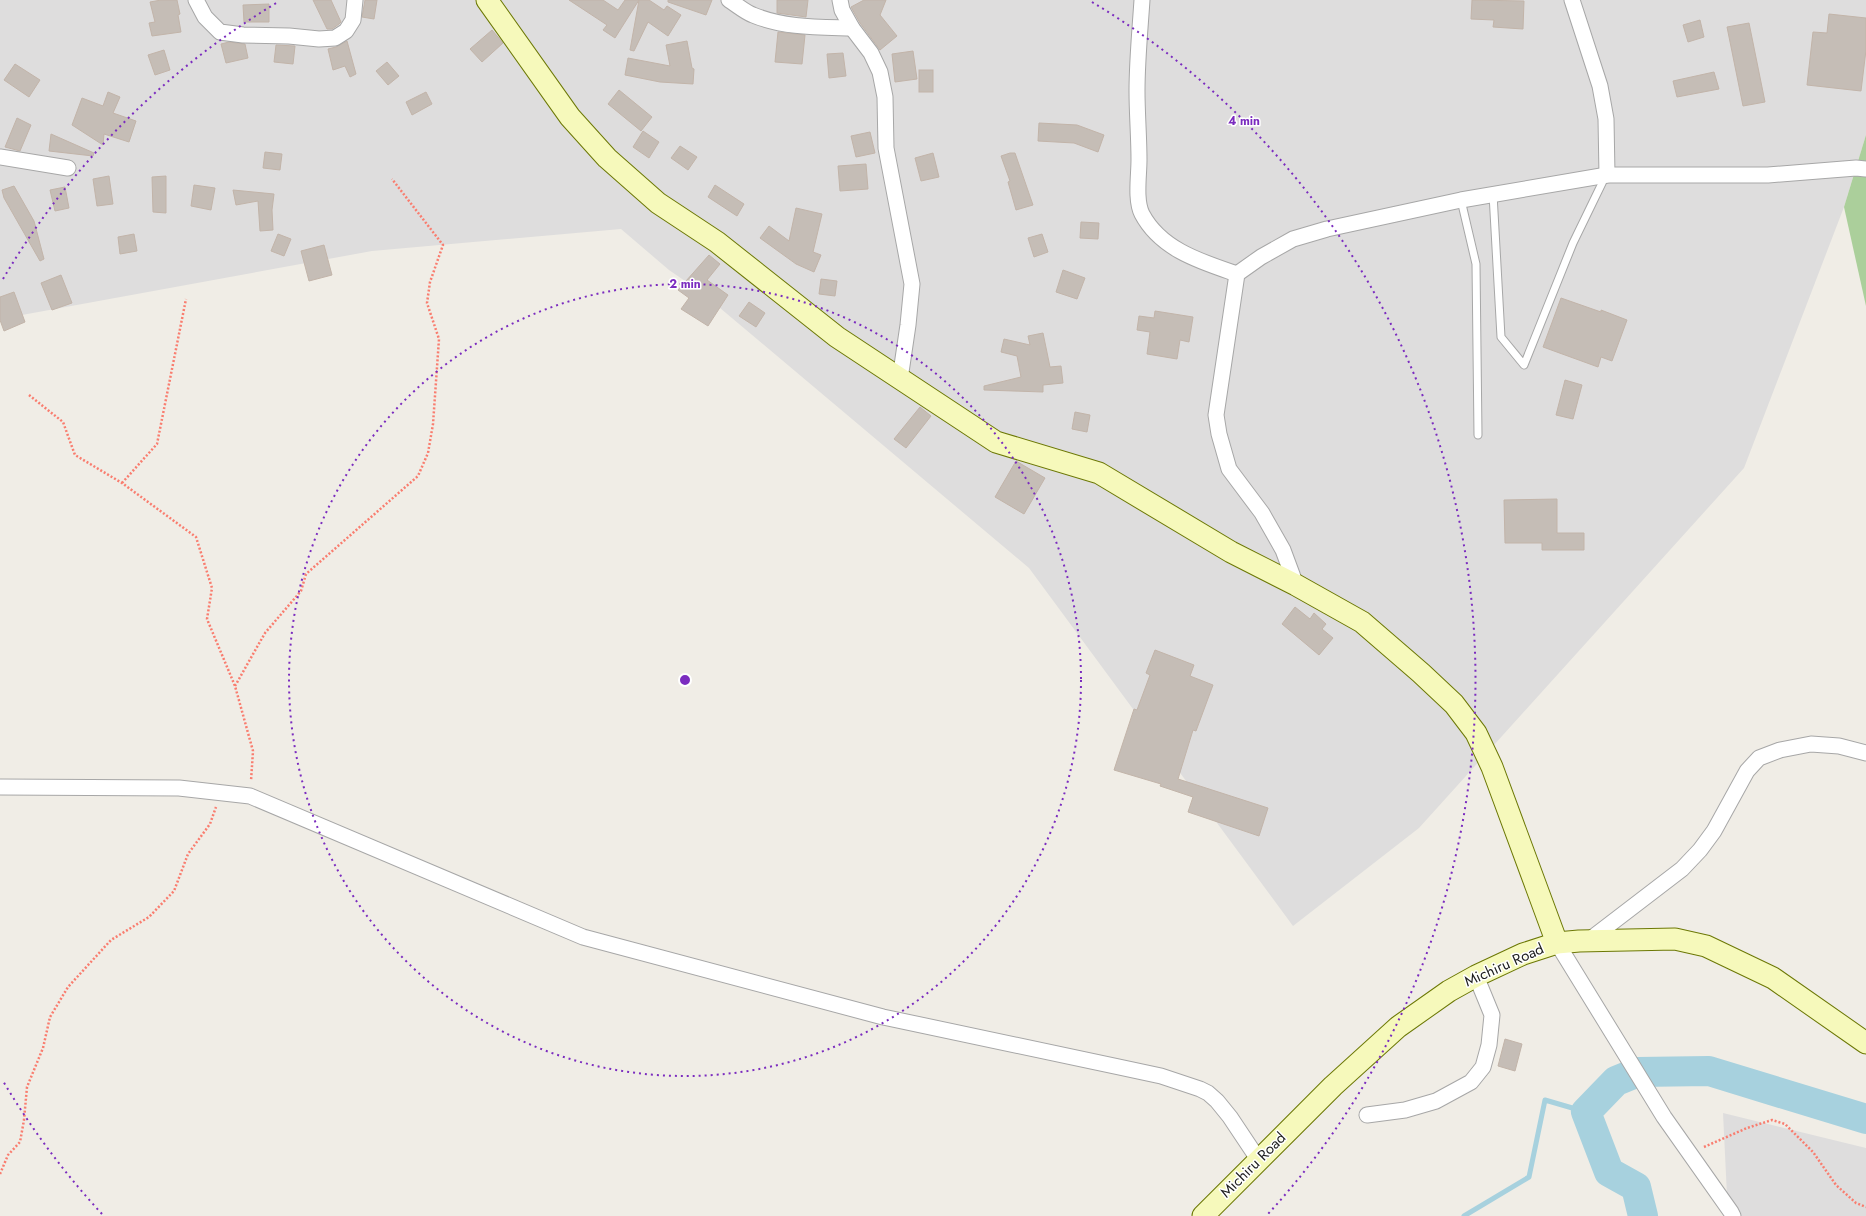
<svg xmlns="http://www.w3.org/2000/svg" width="1866" height="1216" font-family="Jost,sans-serif">
	<style>
		.residential { fill: #dedddd }
		.forest { fill: #abcf9b }
		.lines { fill: none; stroke-linecap: round; stroke-linejoin: round }
		.stream { stroke: #a7d1de; stroke-width: 5 }
		.river { stroke: #a7d1de; stroke-width: 30 }
		.building { fill: #c5bdb6; stroke: #c2b4a9 }
		.lane-casing { stroke: #a7a7a7; stroke-width: 9 }
		.street-casing { stroke: #a7a7a7; stroke-width: 17 }
		.secondary-casing { stroke: #6c7805; stroke-width: 23 }
		.path { stroke: #f97d6f; stroke-width: 2.5; stroke-dasharray: 2 2; stroke-linecap: butt }
		.lane { stroke: #fff; stroke-width: 7 }
		.street { stroke: #fff; stroke-width: 15 }
		.secondary { stroke: #f6f9bb; stroke-width: 21 }
		.ring { fill: none; stroke: #7b2cbf; stroke-width: 2; stroke-dasharray: 2 4 }
		.labels { text-anchor: middle; stroke-width: 3; stroke-linejoin: round; paint-order: stroke }
		.street-label { font-size: 15px; fill: #202020; stroke: #fff }
		.centre { fill: #7b2cbf; stroke: #fff; stroke-width: 2 }
		.ring-label { font-size: 12px; text-anchor: middle; font-weight: bold; fill: #7b2cbf; stroke: #fff; stroke-width: 3; stroke-linejoin: round; paint-order: stroke }
	</style>
	<rect width="100%" height="100%" fill="#f0ede6"/>
	<g class="residential">
		<path d="M0,0h1866v135l-22,72 -100,261 -325,360 -126,98 -264,-358 -309,-260 -16,-6 -16,-12 -3,-9 -16,-11 -48,-41 -249,22 -372,68z"/>
		<path d="M1723,1113l143,35v68h-138z"/>
	</g>
	<path class="forest" d="M1866,135v171l-22,-99z"/>
	<g class="lines">
		<path class="stream" d="M1464,1216l65,-39 16,-77 41,12"/>
		<path class="river" d="M1643,1216l-7,-29 -27,-15 -23,-60 30,-31 22,-9 71,-1 157,48"/>
	</g>
	<g class="building">
		<path d="M161,0h16l3,14 -2,1 3,17 -29,4 -3,-13 6,-1 -5,-20z"/>
		<path d="M313,0h18l10,22 -2,2 -7,5h-5z"/>
		<path d="M365,0h12l-3,19 -12,-2z"/>
		<path d="M569,0h34l15,10 7,-10h14l-24,38 -12,-8 4,-5z"/>
		<path d="M639,0h10l15,10 3,-4 14,9 -13,21 -20,-14 -14,29 -4,-1z"/>
		<path d="M668,0h44l-6,15 -38,-13z"/>
		<path d="M777,0h31l-2,17 -29,-4z"/>
		<path d="M864,0h22l-6,15 17,21 -17,14 -20,-27 -9,-16z"/>
		<path d="M1472,0l52,1 -1,28 -30,-2 1,-7 -23,-1z"/>
		<path d="M269,4v18h-25l-1,-17z"/>
		<path d="M1829,14l37,4v32l-5,41 -54,-6 6,-53 14,1z"/>
		<path d="M1700,20l4,17 -16,5 -5,-17z"/>
		<path d="M1749,23l16,79 -22,4 -16,-79z"/>
		<path d="M492,30l11,13 -21,19 -12,-13z"/>
		<path d="M778,32l27,3 -3,29 -27,-2z"/>
		<path d="M347,41l9,33 -6,3 -5,-11 -12,4 -5,-21 8,-2z"/>
		<path d="M687,41l5,27 2,1 -1,15 -33,-2 -35,-7 3,-17 42,8 -4,-21z"/>
		<path d="M229,42l16,2 3,14 -22,5 -5,-19z"/>
		<path d="M276,45l19,1 -2,18 -19,-2z"/>
		<path d="M164,50l6,20 -15,5 -7,-20z"/>
		<path d="M913,51l4,28 -22,3 -3,-28z"/>
		<path d="M843,53l3,23 -17,2 -2,-24z"/>
		<path d="M387,62l12,14 -11,9 -12,-14z"/>
		<path d="M15,64l25,16 -11,17 -25,-17z"/>
		<rect x="919" y="70" width="14" height="22"/>
		<path d="M1714,72l5,17 -42,8 -4,-16z"/>
		<path d="M619,90l33,27 -11,14 -33,-27z"/>
		<path d="M108,92l12,5 -7,16 23,8 -7,21 -25,-8 -1,11 -31,-20 10,-27 21,8z"/>
		<path d="M426,92l6,12 -20,11 -6,-13z"/>
		<path d="M17,118l14,7 -11,26 -15,-4z"/>
		<path d="M1039,123l38,2 27,10 -6,17 -24,-9 -36,-2z"/>
		<path d="M643,131l16,11 -10,16 -16,-11z"/>
		<path d="M870,132l5,21 -19,4 -5,-21z"/>
		<path d="M51,134l43,19 -1,3 -44,-5z"/>
		<path d="M680,146l17,11 -9,13 -17,-12z"/>
		<path d="M265,152l17,2 -2,16 -17,-2z"/>
		<path d="M933,153l6,24 -18,4 -6,-23z"/>
		<path d="M1010,153h5l18,52 -17,5 -8,-28 2,-1 -9,-25z"/>
		<path d="M866,164l2,25 -28,2 -2,-25z"/>
		<path d="M109,176l4,28 -16,2 -4,-27z"/>
		<path d="M166,176v37l-13,-1 -1,-35z"/>
		<path d="M194,185l21,3 -4,22 -20,-4z"/>
		<path d="M715,185l29,19 -7,12 -29,-19z"/>
		<path d="M14,186l20,35 10,38 -4,2 -36,-63 -2,-8z"/>
		<path d="M65,187l4,21 -14,3 -5,-21z"/>
		<path d="M233,190l41,4 -2,16 1,20 -13,1 -2,-30 -22,4z"/>
		<path d="M796,208l26,6 -9,38 8,3 -7,17 -18,-8 -36,-26 9,-12 20,15z"/>
		<path d="M1081,222l18,1 -1,16 -18,-1z"/>
		<path d="M134,234l3,17 -17,3 -2,-17z"/>
		<path d="M278,234l13,5 -7,17 -13,-5z"/>
		<path d="M1042,234l6,18 -14,5 -6,-19z"/>
		<path d="M324,245l8,30 -23,6 -8,-30z"/>
		<path d="M709,255l11,9 -13,16 21,15 -20,31 -27,-17 8,-11 -11,-8z"/>
		<path d="M1063,270l22,8 -8,21 -21,-7z"/>
		<path d="M61,275l11,28 -20,7 -11,-27z"/>
		<path d="M821,279l16,2 -2,15 -16,-2z"/>
		<path d="M14,292l11,30 -21,9 -4,-11v-23z"/>
		<path d="M1561,298l40,14v-2l26,10 -15,41 -11,-4 -3,10 -55,-20z"/>
		<path d="M749,302l16,11 -9,14 -17,-11z"/>
		<path d="M1155,311l38,6 -4,25 -9,-2 -3,19 -30,-5 3,-22 -13,-2 2,-14 15,2z"/>
		<path d="M1043,333l7,34 11,-1 2,17 -20,2v7l-59,-2v-4l37,-9 -4,-21 -16,-4 3,-13 26,6 -2,-9z"/>
		<path d="M1565,380l17,5 -9,34 -17,-4z"/>
		<path d="M920,407l11,9 -25,32 -12,-9z"/>
		<path d="M1075,412l15,3 -3,17 -15,-3z"/>
		<path d="M1016,461l29,17 -21,36 -29,-17z"/>
		<path d="M1557,499v34h27v17h-42v-7h-37l-1,-43z"/>
		<path d="M1295,607l15,12 4,-6 12,11 -4,5 11,9 -14,17 -37,-31z"/>
		<path d="M1155,650l39,15 -4,11 23,9 -17,46 -3,-1 -15,49 90,29 -9,28 -71,-24 5,-15 -33,-11 1,-2 -47,-14 20,-61 3,1 13,-35 -4,-2z"/>
		<path d="M1505,1039l17,5 -7,27 -17,-5z"/>
	</g>
	<g class="lines">
		<g class="lane-casing">
			<g id="lane">
				<path d="M1493,194l8,143 23,28 49,-122 33,-68"/>
				<path d="M1461,200l15,64 2,171"/>
			</g>
		</g>
		<g class="street-casing">
			<g id="street">
				<path d="M196,0l9,17 15,15 23,3 46,1 30,3 16,-1 11,-7 7,-11 2,-20"/>
				<path d="M729,0c8,5 16,12 24,15 31,13 66,12 99,13"/>
				<path d="M840,0l2,10 10,18 19,25 9,19 5,25 1,51 26,136 -4,41 -8,54"/>
				<path d="M1142,0c-2,30 -5,61 -5,91 0,23 2,46 2,69 0,16 -4,40 3,54 19,36 60,48 95,60"/>
				<path d="M1572,0l28,86 6,33 1,56"/>
				<path d="M0,157l68,11"/>
				<path d="M1296,585l-13,-35 -21,-37 -33,-44 -10,-35 -3,-19 21,-141 24,-17 32,-18 34,-10 134,-29 146,-25h161l88,-7 10,1"/>
				<path d="M0,787l179,1 71,8 333,141 300,80 236,50 42,9 39,13 8,4 9,8 13,16 28,42"/>
				<path d="M1588,941l94,-72 18,-19 14,-19 33,-60 12,-13 21,-8 31,-6 28,2 27,7"/>
				<path d="M1557,943l107,174 67,95 2,4"/>
				<path d="M1367,1115l38,-5 31,-9 35,-19 12,-15 6,-22 3,-30 -16,-39"/>
			</g>
		</g>
		<g class="secondary-casing">
			<g id="secondary">
				<path d="M487,0l83,117 37,41 51,45 59,39 120,95 159,105 103,31 132,79 65,33 66,37 59,51 33,31 22,29 16,34 65,176"/>
				<path d="M1203,1216l130,-130 65,-59 51,-36 27,-15 47,-22 34,-11 22,-2 96,-2 31,7 67,32 93,65"/>
			</g>
		</g>
		<g class="path">
			<path d="M29,395l34,27 12,33 47,28 74,54 16,51 -5,31 28,67 18,65 -2,30"/>
			<path d="M122,483l35,-39 29,-145"/>
			<path d="M235,686l30,-53 36,-42 5,-17 112,-98 10,-23 5,-29 6,-85 -12,-36 3,-21 13,-37 -51,-66"/>
			<path d="M1704,1147l43,-19 25,-8 13,4 28,28 23,33 20,18 10,4"/>
			<path d="M0,1174l8,-19 12,-13 4,-22 3,-33 16,-39 7,-31 18,-30 43,-47 38,-23 25,-26 14,-37 22,-30 6,-17"/>
		</g>
		<use href="#lane" class="lane"/>
		<use href="#street" class="street"/>
		<use href="#secondary" class="secondary"/>
	</g>
	<g class="ring">
		<circle cx="685" cy="680" r="396"/>
		<path d="M102 1214A791 791 0 0 1 3 1081M3 279A791 791 0 0 1 278 2M1092 2A791 791 0 0 1 1268 1214"/>
	</g>
	<g class="labels">
		<g class="street-label">
			<text transform="translate(1504 965) rotate(-24)" y="5">Michiru Road</text>
			<text transform="translate(1253 1165) rotate(-45)" y="5">Michiru Road</text>
		</g>
	</g>
	<circle cx="685" cy="680" r="6" class="centre"/>
	<g class="ring-label">
		<text x="1244" y="125">4 min</text>
		<text x="685" y="288">2 min</text>
	</g>
</svg>
